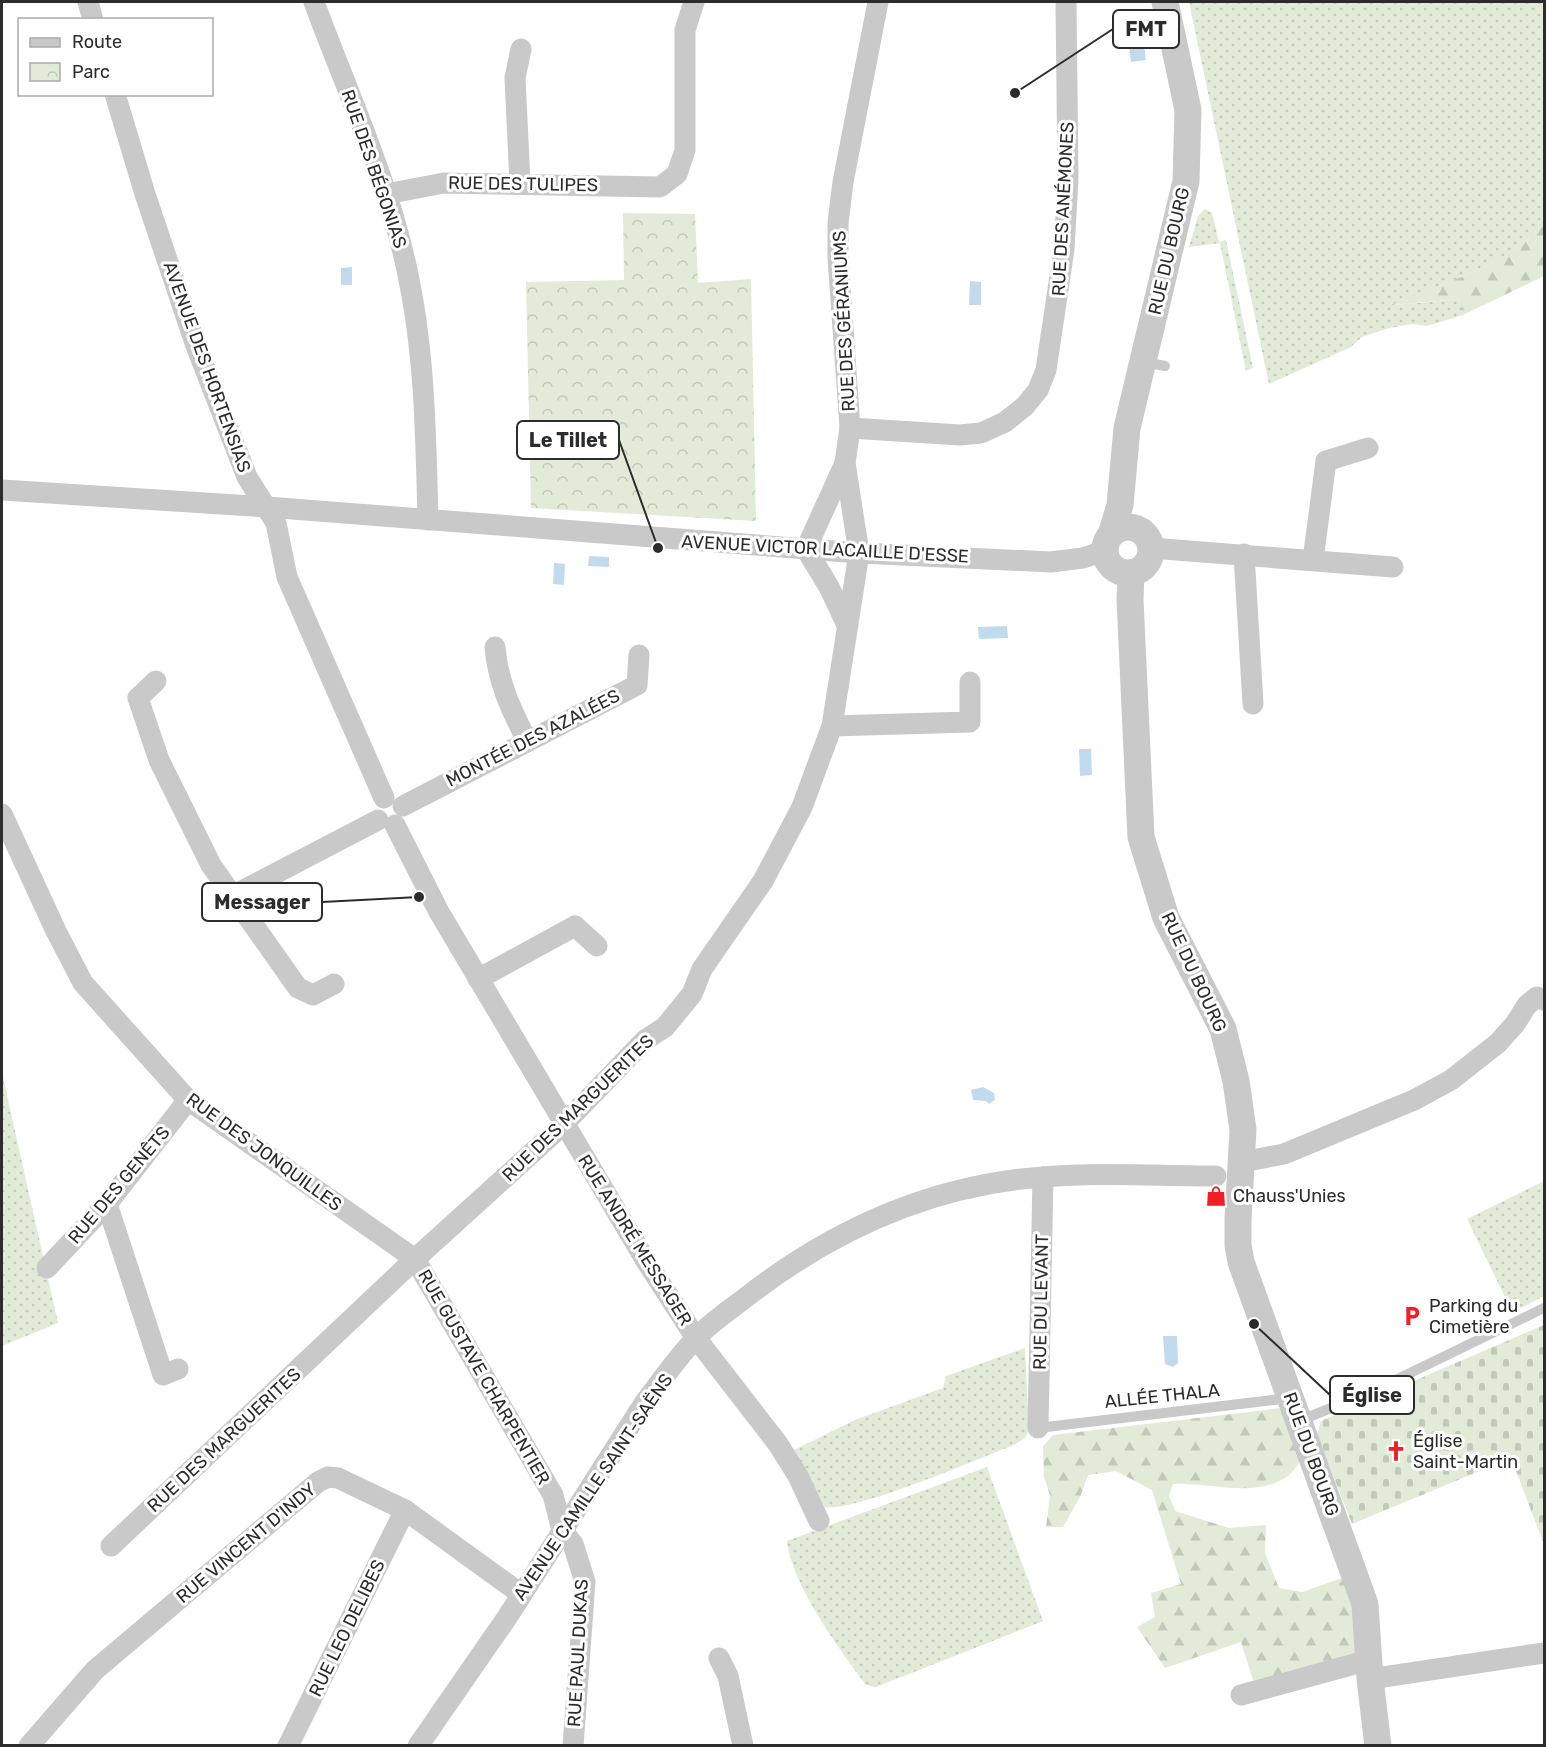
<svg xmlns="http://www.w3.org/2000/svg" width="1546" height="1747" font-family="Rubik,sans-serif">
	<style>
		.grass { fill: url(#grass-dots) }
		.forest { fill: url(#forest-firs) }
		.cemetery { fill: url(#cemetery-stones) }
		.park { fill: url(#park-crowns) }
		.water { fill: #c1daed }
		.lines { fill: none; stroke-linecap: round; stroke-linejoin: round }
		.service { stroke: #c9c9c9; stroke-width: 10 }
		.minor { stroke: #c9c9c9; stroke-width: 21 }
		.tertiary { stroke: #c9c9c9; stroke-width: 27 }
		.labels { text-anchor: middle; stroke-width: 6; stroke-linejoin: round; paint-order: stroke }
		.street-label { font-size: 18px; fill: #2c2c2c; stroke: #fff }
		.poi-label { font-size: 18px; fill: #2c2c2c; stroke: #fff; text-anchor: start }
		.leader { fill: none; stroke: #2c2c2c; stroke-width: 2 }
		.callout-dot { fill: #2c2c2c; stroke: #fff; stroke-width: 2 }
		.callout { fill: #fff; stroke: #2c2c2c; stroke-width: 2 }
		.callout-label { font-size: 20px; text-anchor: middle; font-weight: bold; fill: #2c2c2c }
	</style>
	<defs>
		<pattern id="grass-dots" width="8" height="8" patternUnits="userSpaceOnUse" patternTransform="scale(1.5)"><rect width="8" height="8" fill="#e1ebd7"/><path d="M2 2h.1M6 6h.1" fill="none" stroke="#c1cab9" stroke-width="1.8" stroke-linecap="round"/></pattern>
		<pattern id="forest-firs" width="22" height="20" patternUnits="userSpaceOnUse" patternTransform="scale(1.5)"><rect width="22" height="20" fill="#e1ebd7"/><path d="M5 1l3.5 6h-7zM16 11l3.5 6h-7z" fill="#c1cab9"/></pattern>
		<pattern id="cemetery-stones" width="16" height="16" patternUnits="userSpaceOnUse" patternTransform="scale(1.5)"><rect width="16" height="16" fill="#e1ebd7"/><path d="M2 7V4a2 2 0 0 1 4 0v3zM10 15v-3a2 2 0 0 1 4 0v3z" fill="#c1cab9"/></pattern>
		<pattern id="park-crowns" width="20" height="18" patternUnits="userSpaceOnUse" patternTransform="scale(1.5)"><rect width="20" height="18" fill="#e1ebd7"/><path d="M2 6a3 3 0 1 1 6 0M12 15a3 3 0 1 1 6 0" fill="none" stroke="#c1cab9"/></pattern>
	</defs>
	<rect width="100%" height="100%" fill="#fff"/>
	<g class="grass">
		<path d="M1189,2h355v221c-24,37 -110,64 -151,82l69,-6 1,16 -36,11 -15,-2 -23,4 -27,9 -11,10 -82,37z"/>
		<path d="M1205,209l7,4 7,29 7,-2 27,128 -7,3 -26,-128 -31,4 9,-31z"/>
		<path d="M2,1073l56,250 -56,23z"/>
		<path d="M1544,1181v115l-25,13 -11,-6 -41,-84z"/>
		<path d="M1025,1348l4,81 -4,9 -11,7c-37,14 -160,68 -191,62l-29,-57 61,-30 88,-32 3,-12z"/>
		<path d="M987,1467l56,154 -167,66 -10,-2c-26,-34 -75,-102 -79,-144z"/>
	</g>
	<g class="forest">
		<path d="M1544,223v53l-81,39 -2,-16 -71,6c42,-17 130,-45 154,-82z"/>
		<path d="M1283,1408l21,49c-6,7 -12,17 -19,21 -34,20 -75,4 -112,6l-4,12 6,15 54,17 37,-3 -1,28 14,35 23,4 43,-15 9,32 4,43 -104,31 -13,-41 -76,26 -28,-41 18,-10 -4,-24 30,-9 -29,-94 -36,-19 -28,4 -8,22 -17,30h-17l4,-32 -6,-18 -1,-31 10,-11z"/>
	</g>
	<path class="cemetery" d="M1544,1325v219l-33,-86 -159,66 -35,-90 4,-13z"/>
	<path class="park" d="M623,213l72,1 3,69 53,-4 5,242 -225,-13 -5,-226 98,-2z"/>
	<g class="water">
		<path d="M1142,30l4,30 -15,2 -4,-31z"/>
		<path d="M352,267v18h-11v-17z"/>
		<path d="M970,281l11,1v23h-12z"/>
		<path d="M589,556l20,1v10l-21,-1z"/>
		<path d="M554,563l11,1 -1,21 -11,-1z"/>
		<path d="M1007,626l1,12 -29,1 -1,-12z"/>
		<path d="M1079,749h12l1,26 -12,1z"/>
		<path d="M983,1087l11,6 1,7 -6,4 -3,-3 -13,-1 -2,-10z"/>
		<path d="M1163,1336h14l1,27 -5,4 -8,-3z"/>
	</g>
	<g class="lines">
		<g class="service">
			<path d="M1144,362l21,4"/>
			<path d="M1299,1421l76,-31 169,-82"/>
			<path d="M1038,1428l252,-30"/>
		</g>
		<g class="minor">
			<path d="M88,2l5,18"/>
			<path d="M314,2c34,92 78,185 96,283 15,76 16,158 18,235"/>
			<path d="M115,94l30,100 51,152 51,131 29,46 11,54 97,221"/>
			<path d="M520,183l-5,-105 6,-29"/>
			<path d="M386,194l58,-11 216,4 17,-13 8,-24v-120l9,-28"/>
			<path d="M850,428l110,7 21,-2 24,-11 20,-16 13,-16 8,-20 18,-121 4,-69 -2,-178"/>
			<path d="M2,490l265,17 592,46 192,9 32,-4 21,-7"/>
			<path d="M1151,548l242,19"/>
			<path d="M806,549l39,-86"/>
			<path d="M806,549l23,38 18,38"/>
			<path d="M1244,554l9,150"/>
			<path d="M1313,560l13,-99 42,-13"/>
			<path d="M495,647c3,36 16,62 32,94"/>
			<path d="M156,681l-18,17 21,62 52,105 87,123 15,7 21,-11"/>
			<path d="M832,726l138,-4v-40"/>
			<path d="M403,806l234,-121 2,-30"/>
			<path d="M2,814l54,117 27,52 105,117 227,159 138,236 9,35 11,14 12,38 -12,164"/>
			<path d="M395,825l44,87 207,349 50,77 82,106 20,32 21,45"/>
			<path d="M234,895l144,-75"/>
			<path d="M478,979l97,-53 22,20"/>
			<path d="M1242,1162l42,-8 130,-54 37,-20 47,-37 17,-19 12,-19 10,-8 7,3"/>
			<path d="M107,1204l56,171 15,-6"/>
			<path d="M47,1268l60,-64 81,-104"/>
			<path d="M1038,1428l5,-251"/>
			<path d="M111,1546l304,-287 149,-135 81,-84 20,-13 27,-33 10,-25 61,-88 39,-74 30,-81 27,-173 -14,-90 5,-35 -12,-170v-35l5,-41 35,-180"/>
			<path d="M719,1658l9,18 15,70"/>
			<path d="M1370,1679l174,-26"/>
			<path d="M1241,1695l128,-35"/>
			<path d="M29,1746l66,-76 223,-188 10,-5 10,1 67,32 116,84"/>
			<path d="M288,1746l117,-236"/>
			<path d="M418,1746l90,-130 137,-214c16,-21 32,-44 51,-64 15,-16 35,-29 53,-43 87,-67 184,-110 294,-118 57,-5 116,-1 173,-1"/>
		</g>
		<g class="tertiary">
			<circle cx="1128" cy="550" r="23"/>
			<path d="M1112,532l8,-27 7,-77 59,-247 2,-71 -23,-108"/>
			<path d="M1131,573l-1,27 11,237 25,81 57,111 13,52 7,49 -5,89v26l3,17 124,342 5,75 8,67"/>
		</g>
	</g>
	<defs>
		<g id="shop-bare" transform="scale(1.62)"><path d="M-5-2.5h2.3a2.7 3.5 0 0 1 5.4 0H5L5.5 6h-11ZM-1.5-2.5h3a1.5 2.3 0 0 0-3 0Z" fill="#f21e24" stroke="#fff" stroke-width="2.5" paint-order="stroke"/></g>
		<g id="parking-bare" transform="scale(1.62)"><path d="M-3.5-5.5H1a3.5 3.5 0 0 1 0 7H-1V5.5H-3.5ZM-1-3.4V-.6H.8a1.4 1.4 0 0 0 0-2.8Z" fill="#f21e24" stroke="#fff" stroke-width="2.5" paint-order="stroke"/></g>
		<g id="church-bare" transform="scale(1.62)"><path d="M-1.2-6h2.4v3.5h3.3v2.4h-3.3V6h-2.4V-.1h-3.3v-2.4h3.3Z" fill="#f21e24" stroke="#fff" stroke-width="2.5" paint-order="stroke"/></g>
	</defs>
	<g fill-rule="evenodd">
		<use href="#shop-bare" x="1216" y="1196"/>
		<use href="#parking-bare" x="1412" y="1316"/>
		<use href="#church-bare" x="1396" y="1451"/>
	</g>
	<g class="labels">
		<g class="street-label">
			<text transform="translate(374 169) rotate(71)" y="6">RUE DES BÉGONIAS</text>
			<text transform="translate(523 184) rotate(1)" y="6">RUE DES TULIPES</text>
			<text transform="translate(1063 209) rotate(-87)" y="6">RUE DES ANÉMONES</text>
			<text transform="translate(1169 251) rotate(-77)" y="6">RUE DU BOURG</text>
			<text transform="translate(844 321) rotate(-93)" y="6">RUE DES GÉRANIUMS</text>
			<text transform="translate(207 367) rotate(70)" y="6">AVENUE DES HORTENSIAS</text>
			<text transform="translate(825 549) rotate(3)" y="6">AVENUE VICTOR LACAILLE D'ESSE</text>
			<text transform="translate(533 738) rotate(-27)" y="6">MONTÉE DES AZALÉES</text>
			<text transform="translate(1194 972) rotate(65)" y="6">RUE DU BOURG</text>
			<text transform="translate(578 1108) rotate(-44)" y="6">RUE DES MARGUERITES</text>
			<text transform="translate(264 1152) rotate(36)" y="6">RUE DES JONQUILLES</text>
			<text transform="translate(119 1185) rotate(-50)" y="6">RUE DES GENÊTS</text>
			<text transform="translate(635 1240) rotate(58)" y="6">RUE ANDRÉ MESSAGER</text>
			<text transform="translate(1041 1302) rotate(-89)" y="6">RUE DU LEVANT</text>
			<text transform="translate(484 1377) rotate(60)" y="6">RUE GUSTAVE CHARPENTIER</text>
			<text transform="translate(1162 1396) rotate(-6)" y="6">ALLÉE THALA</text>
			<text transform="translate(224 1440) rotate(-43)" y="6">RUE DES MARGUERITES</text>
			<text transform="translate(1311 1454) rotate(70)" y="6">RUE DU BOURG</text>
			<text transform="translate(593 1487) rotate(-56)" y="6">AVENUE CAMILLE SAINT-SAËNS</text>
			<text transform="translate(246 1543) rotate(-40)" y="6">RUE VINCENT D'INDY</text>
			<text transform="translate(347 1628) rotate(-64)" y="6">RUE LEO DELIBES</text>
			<text transform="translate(578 1653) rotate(-87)" y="6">RUE PAUL DUKAS</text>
		</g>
		<g class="poi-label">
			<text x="1233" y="1202">Chauss'Unies</text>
			<text x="1429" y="1312">Parking du<tspan x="1429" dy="21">Cimetière</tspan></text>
			<text x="1413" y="1447">Église<tspan x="1413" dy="21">Saint-Martin</tspan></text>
		</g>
	</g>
	<path class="leader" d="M1015 93L1113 29M658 548L619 440M419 897L322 902M1254 1324L1330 1395"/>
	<g class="callout-dot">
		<circle cx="1015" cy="93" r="6"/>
		<circle cx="658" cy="548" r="6"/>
		<circle cx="419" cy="897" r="6"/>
		<circle cx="1254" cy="1324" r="6"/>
	</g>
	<g class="callout">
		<rect x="1113" y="10" width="66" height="38" rx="6"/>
		<rect x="517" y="421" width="102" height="38" rx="6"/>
		<rect x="202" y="883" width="120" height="38" rx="6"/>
		<rect x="1330" y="1376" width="84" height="38" rx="6"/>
	</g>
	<g class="callout-label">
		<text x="1146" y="36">FMT</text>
		<text x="568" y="447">Le Tillet</text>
		<text x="262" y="909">Messager</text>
		<text x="1372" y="1402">Église</text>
	</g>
	<rect width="1546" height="1747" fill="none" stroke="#2c2c2c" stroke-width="6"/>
	<rect x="18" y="18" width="195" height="78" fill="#ffffff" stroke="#ababab" stroke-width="1.5"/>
	<rect x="30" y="38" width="30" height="9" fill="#c9c9c9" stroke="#ababab" stroke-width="1.5"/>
	<text x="72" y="48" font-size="18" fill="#2c2c2c">Route</text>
	<rect x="30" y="63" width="30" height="18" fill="url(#park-crowns)" stroke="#ababab" stroke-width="1.5"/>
	<text x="72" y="78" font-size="18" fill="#2c2c2c">Parc</text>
</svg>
